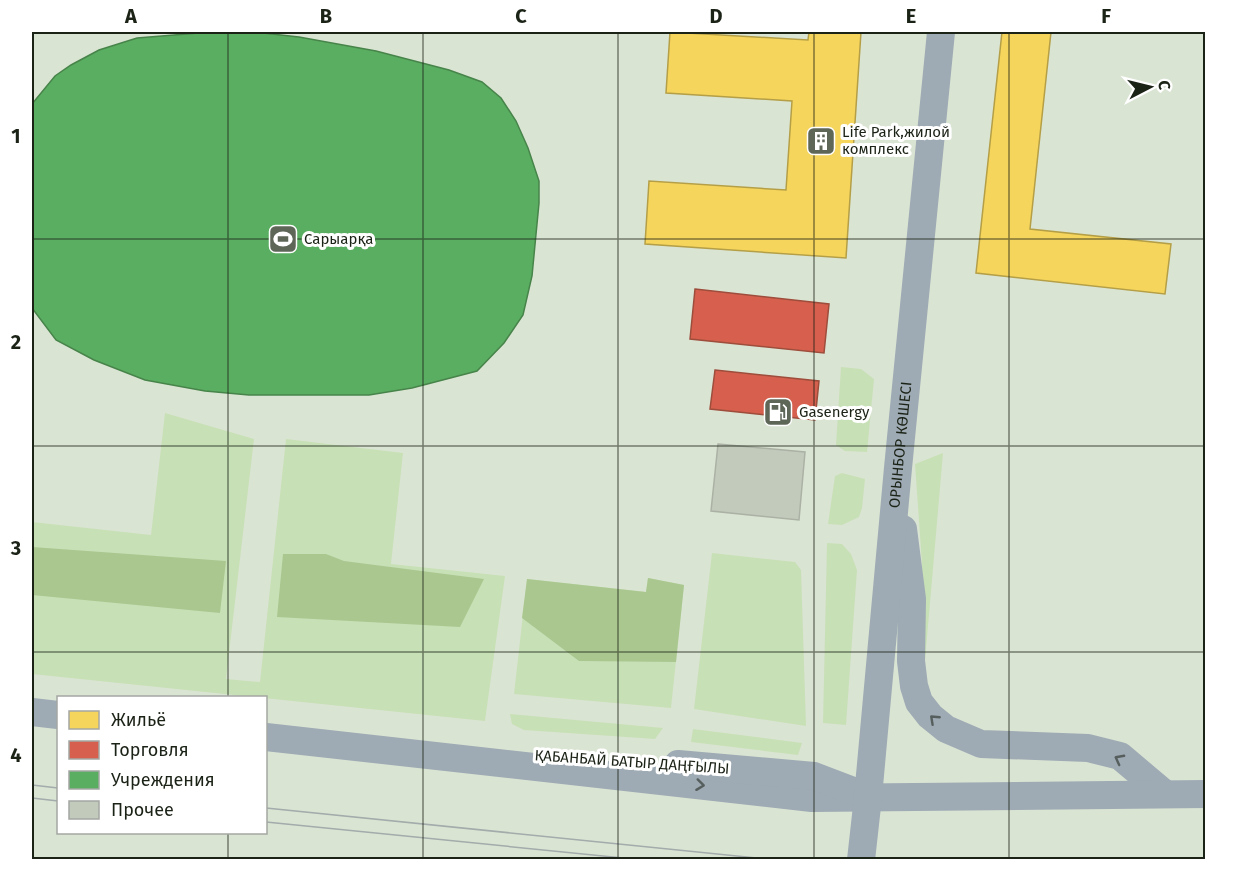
<svg xmlns="http://www.w3.org/2000/svg" width="1237" height="891" font-family="'Fira Sans',sans-serif">
	<style>
		.green { fill: #c8e0b6 }
		.forest { fill: #aac790 }
		.homes { fill: #f6d55c; stroke: #b49f47; stroke-width: 1.5 }
		.shops { fill: #d6604d; stroke: #9e4d3c; stroke-width: 1.5 }
		.public { fill: #5aae61; stroke: #47844a; stroke-width: 1.5 }
		.building { fill: #c2cabc; stroke: #abb2a5; stroke-width: 1.5 }
		.lines { fill: none; stroke-linecap: round; stroke-linejoin: round }
		.secondary { stroke: #9eaab4; stroke-width: 28 }
		.tram { stroke: #a3abab; stroke-width: 1.5 }
		.oneway { stroke: #565f5d }
		.grid { fill: none; stroke: #1b2216; stroke-width: 1.5; stroke-opacity: 0.55 }
		.labels { text-anchor: middle; stroke-width: 6; stroke-linejoin: round; paint-order: stroke }
		.poi-label { font-size: 15px; fill: #1b2216; stroke: #fff; text-anchor: start }
		.street-label { font-size: 15px; fill: #1b2216; stroke: #fff }
		.neatline { fill: none; stroke: #1b2216; stroke-width: 2 }
		.grid-label { font-size: 20px; text-anchor: middle; font-weight: bold; fill: #1b2216 }
	</style>
	<rect width="100%" height="100%" fill="#dae4d3"/>
	<g class="green">
		<path d="M841,367l20,2 13,10 -7,73 -22,-1 -9,-6z"/>
		<path d="M165,413l89,26 -28,240 34,3 26,-243 117,14 -12,111 114,12 -20,145 -453,-47v-152l119,13z"/>
		<path d="M943,453l-20,231 -3,-56 2,-64 -7,-100z"/>
		<path d="M842,473l23,6 -3,29 -3,9 -17,8 -14,-1 7,-48z"/>
		<path d="M827,543l15,1 9,10 6,16 -11,155 -23,-2z"/>
		<path d="M712,553l83,9 6,8 5,156 -112,-17z"/>
		<path d="M648,578l36,7 -13,123 -157,-14 13,-115 119,13z"/>
		<path d="M510,714l153,14 -8,11 -131,-9 -12,-6z"/>
		<path d="M693,729l109,14 -4,12 -107,-13z"/>
	</g>
	<g class="forest">
		<path d="M32,547l194,14 -6,52 -188,-18z"/>
		<path d="M283,554h43l18,7 140,18 -24,48 -183,-10z"/>
		<path d="M648,578l36,7 -8,77 -97,-1 -57,-43 5,-39 119,13z"/>
	</g>
	<g class="homes">
		<path d="M670,32l138,8 1,-8h52l-15,226 -201,-14 4,-63 137,9 6,-89 -126,-8z"/>
		<path d="M1002,32h49l-21,197 141,15 -6,50 -189,-21z"/>
	</g>
	<g class="shops">
		<path d="M695,289l134,15 -5,49 -134,-14z"/>
		<path d="M715,370l104,11 -4,39 -105,-11z"/>
	</g>
	<path class="public" d="M211,32l52,1 36,4 77,14 73,19 33,12 19,16 15,23 12,27 11,33v22l-7,73 -9,39 -19,28 -27,28 -65,17 -43,7h-120l-44,-4 -60,-11 -51,-20 -38,-20 -24,-32v-204l23,-28 16,-11 28,-15 38,-12z"/>
	<path class="building" d="M718,444l87,8 -6,68 -88,-9z"/>
	<g class="lines">
		<g class="secondary">
			<path d="M903,529l9,70 -1,62 3,25 5,16 11,14 16,13 35,15 107,4 32,8 45,38"/>
			<path d="M32,712l26,3"/>
			<path d="M266,737l546,61 394,-4"/>
			<path d="M678,764l136,12 42,16"/>
			<path id="s1" d="M861,860l7,-63 30,-329 43,-436"/>
		</g>
		<g class="tram">
			<path d="M32,785l26,3"/>
			<path d="M32,798l26,3"/>
			<path d="M266,808l510,52"/>
			<path d="M266,822l377,38"/>
		</g>
	</g>
	<defs><path id="oneway-chevron" d="M-2-3.5L2.5 0L-2 3.5" fill="none" stroke-width="1.6" stroke-linecap="round" stroke-linejoin="round" transform="scale(1.5)"/></defs>
	<g class="oneway">
		<use href="#oneway-chevron" transform="translate(934 719) rotate(-137)"/>
		<use href="#oneway-chevron" transform="translate(1119 759) rotate(-152)"/>
		<use href="#oneway-chevron" transform="translate(700 785) rotate(7)"/>
	</g>
	<path class="grid" d="M228,32v666M423,32v828M618,32v828M814,32v828M1009,32v828M32,239h1174M32,446h1174M32,652h1174M228,832v28"/>
	<defs>
		<g id="building-square" transform="scale(1.5)"><rect x="-9" y="-9" width="18" height="18" rx="4" fill="#5e6658" stroke="#fff"/><path d="M-4-6H4V6H1V3H-1V6H-4ZM-2.5-4.3h1.7v1.8h-1.7ZM.8-4.3h1.7v1.8H.8ZM-2.5-1h1.7V.8h-1.7ZM.8-1h1.7V.8H.8Z" fill="#fff"/></g>
		<g id="stadium-square" transform="scale(1.5)"><rect x="-9" y="-9" width="18" height="18" rx="4" fill="#5e6658" stroke="#fff"/><path d="M0-5a6.5 5 0 1 0 0 10a6.5 5 0 1 0 0-10ZM-3.5-1.8h7v3.6h-7Z" fill="#fff"/></g>
		<g id="fuel-square" transform="scale(1.5)"><rect x="-9" y="-9" width="18" height="18" rx="4" fill="#5e6658" stroke="#fff"/><path d="M-5.5-6h7V0h2V4h1.3V-2.5L3-4.5l.8-.8L6-3V5H2.5V1h-1V6h-7ZM-4.2-4.7v3.2H.2V-4.7Z" fill="#fff"/></g>
	</defs>
	<g fill-rule="evenodd">
		<use href="#building-square" x="821" y="141"/>
		<use href="#stadium-square" x="283" y="239"/>
		<use href="#fuel-square" x="778" y="412"/>
	</g>
	<g class="labels">
		<g class="poi-label">
			<text x="842" y="137">Life Park,жилой<tspan x="842" dy="17">комплекс</tspan></text>
			<text x="304" y="244">Сарыарқа</text>
			<text x="799" y="417">Gasenergy</text>
		</g>
		<g class="street-label">
			<text dy="5" stroke="none"><textPath href="#s1" startOffset="417">ОРЫНБОР КӨШЕСІ</textPath></text>
			<text transform="translate(632 762) rotate(4)" y="5">ҚАБАНБАЙ БАТЫР ДАҢҒЫЛЫ</text>
		</g>
	</g>
	<rect width="1237" height="891" fill="none" stroke="#ffffff" stroke-width="66"/>
	<rect x="57" y="696" width="210" height="138" fill="#ffffff" stroke="#a4a7a2" stroke-width="1.5"/>
	<rect x="69" y="711" width="30" height="18" fill="#f6d55c" stroke="#a4a7a2" stroke-width="1.5"/>
	<text x="111" y="726" font-size="18" fill="#1b2216">Жильё</text>
	<rect x="69" y="741" width="30" height="18" fill="#d6604d" stroke="#a4a7a2" stroke-width="1.5"/>
	<text x="111" y="756" font-size="18" fill="#1b2216">Торговля</text>
	<rect x="69" y="771" width="30" height="18" fill="#5aae61" stroke="#a4a7a2" stroke-width="1.5"/>
	<text x="111" y="786" font-size="18" fill="#1b2216">Учреждения</text>
	<rect x="69" y="801" width="30" height="18" fill="#c2cabc" stroke="#a4a7a2" stroke-width="1.5"/>
	<text x="111" y="816" font-size="18" fill="#1b2216">Прочее</text>
	<g transform="translate(1150 87) rotate(83)" stroke="#ffffff" stroke-width="4.5" paint-order="stroke">
	<path d="M0-4.5L10 22L0 15L-10 22Z" fill="#1b2216"/>
	<text y="-9" font-size="16" font-weight="bold" text-anchor="middle" fill="#1b2216">С</text>
	</g>
	<rect x="33" y="33" width="1171" height="825" class="neatline"/>
	<g class="grid-label">
		<text x="131" y="23">A</text>
		<text x="326" y="23">B</text>
		<text x="521" y="23">C</text>
		<text x="716" y="23">D</text>
		<text x="911" y="23">E</text>
		<text x="1106" y="23">F</text>
		<text x="16" y="143">1</text>
		<text x="16" y="349">2</text>
		<text x="16" y="555">3</text>
		<text x="16" y="762">4</text>
	</g>
</svg>
